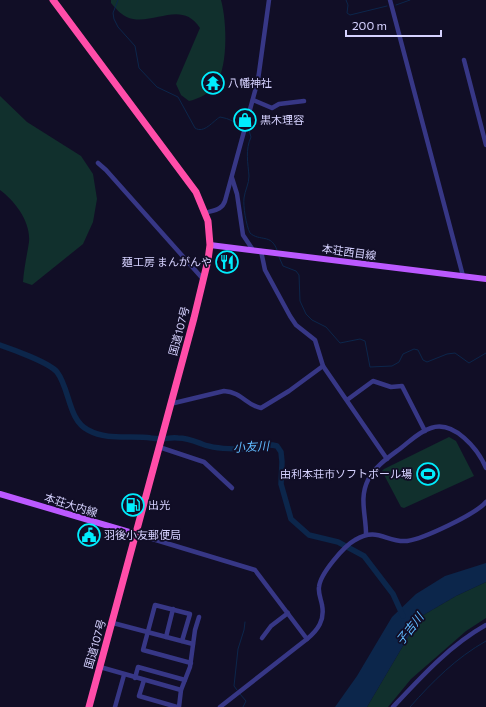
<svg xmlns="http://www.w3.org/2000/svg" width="486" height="707" font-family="Commissioner,'Noto Sans JP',sans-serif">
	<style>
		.green { fill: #11302d }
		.water { fill: #0c264b }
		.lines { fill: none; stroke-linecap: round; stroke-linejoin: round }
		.stream { stroke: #0c264b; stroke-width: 1 }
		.river { stroke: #0c264b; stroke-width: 5.5 }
		.minor { stroke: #373786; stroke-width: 4.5 }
		.major { stroke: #bb59ff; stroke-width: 6 }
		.highway { stroke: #ff4da9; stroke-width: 7 }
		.labels { text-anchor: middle; stroke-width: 3.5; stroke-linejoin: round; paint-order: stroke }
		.poi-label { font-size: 11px; fill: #d6d2ff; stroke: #110e26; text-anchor: start }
		.street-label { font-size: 11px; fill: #d6d2ff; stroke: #110e26 }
		.water-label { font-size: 12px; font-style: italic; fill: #60bbff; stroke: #110e26 }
	</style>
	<rect width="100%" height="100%" fill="#110e26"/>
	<g class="green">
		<path d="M111,0h110c6,21 8,72 -8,88 -7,7 -15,11 -24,13l-8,-6 -5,-11 24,-56c-18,-27 -42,-5 -67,-9 -9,-1 -16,-9 -22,-16z"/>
		<path d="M0,96l27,26 54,34 12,18 4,25 -4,23 -10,22 -51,41 -9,-3c1,-14 4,-27 6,-40 2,-20 -14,-41 -29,-52z"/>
		<path d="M449,437l7,4 18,35 -70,32 -3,-1 -19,-36 2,-2z"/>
		<path d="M486,582v36l-20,13 -55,48 -23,28h-21l53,-90 36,-21z"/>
	</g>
	<path class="water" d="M486,563v19l-30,14 -36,21 -53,90h-32l22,-31 35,-59 24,-23 29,-18z"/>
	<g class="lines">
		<g class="stream">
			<path d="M118,0l-5,13 1,6 4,8 17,19 4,22 18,19 21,10 17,31c9,6 18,-7 25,-11 10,1 15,7 24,8"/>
			<path d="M346,0l2,5 -1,8 3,2 37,-9"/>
			<path d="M396,5l14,-5"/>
			<path d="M248,127l3,10c-6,13 -3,26 -2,39 0,8 -4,14 -5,22 -1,8 2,27 6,35 10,9 21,0 27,17"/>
			<path d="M279,257l4,9 13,5 3,4 1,26 6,13 6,6 14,7 14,16 20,-4 5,2 5,26 22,-1 7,-4 4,-8 11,-5 4,1 5,10 4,2 20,-8 8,-1 14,10 17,-10"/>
			<path d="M237,690l-3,-4 4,-37 6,-19 1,-8"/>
			<path d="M240,694l6,7 -3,6"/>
			<path d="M410,707c23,-26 46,-49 76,-66"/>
		</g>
		<path class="river" d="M0,345c12,4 50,18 57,27 13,17 11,48 31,58 20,11 42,5 63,8 3,0 6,1 9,1 6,0 12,-2 18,-1 9,0 16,3 24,6 10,4 27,5 39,5 12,0 22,-7 36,-3l4,6 1,10 -1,22 10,35 18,16 29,7 26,14 29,38 10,22"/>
		<g class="minor">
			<path d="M390,0l73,276"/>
			<path d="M464,60l22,85"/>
			<path d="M253,100l19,8 7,-4 25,-3"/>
			<path d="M98,163l8,7 97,109"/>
			<path d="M232,178l5,16 6,41 10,15"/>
			<path d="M205,213c9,-3 17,-3 20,-12l33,-121 11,-80"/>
			<path d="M261,251l4,19 25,46 6,9 19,15 8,26 64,93"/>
			<path d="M347,400l26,-19 18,6 11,-1 23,45"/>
			<path d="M170,404l54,-13c18,1 23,15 37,17l28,-17 34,-25"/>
			<path d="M159,447l45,15 28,26"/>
			<path d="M136,534l119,36 52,69"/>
			<path d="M366,534c0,-19 -7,-36 2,-54 7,-14 21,-23 33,-32 9,-7 19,-17 30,-20 23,-8 47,21 55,40"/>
			<path d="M113,623l80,21"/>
			<path d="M166,637l7,-28"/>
			<path d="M262,638l9,-12 17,-13"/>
			<path d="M182,641l8,-27 -35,-9 -12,45 48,13"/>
			<path d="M100,667l81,23"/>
			<path d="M135,678l3,-11 47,13"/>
			<path d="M144,680l-5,16 38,11"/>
			<path d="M115,707l9,-32"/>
			<path d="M179,707l2,-17 9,-23 5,-37 4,-13"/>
			<path d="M220,707l87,-68c11,-9 18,-19 15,-34 -1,-6 -4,-12 -3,-18 1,-13 25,-41 36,-47 23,-14 31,3 52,1 16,-2 69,-27 79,-39"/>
			<path d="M393,707c28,-30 57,-62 93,-82"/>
		</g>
		<g class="major">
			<path d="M210,245l276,34"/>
			<path d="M0,494l136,40"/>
		</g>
		<path class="highway" d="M53,0l143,192 12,29 2,24 -2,15 -14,58 -105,389"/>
	</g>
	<defs>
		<g id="temple-ring" transform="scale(1.15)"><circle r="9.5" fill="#110e26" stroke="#00edfd" stroke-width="1.5"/><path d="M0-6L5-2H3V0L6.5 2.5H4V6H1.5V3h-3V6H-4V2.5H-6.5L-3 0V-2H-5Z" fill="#00edfd"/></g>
		<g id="shop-ring" transform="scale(1.15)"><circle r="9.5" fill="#110e26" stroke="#00edfd" stroke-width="1.5"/><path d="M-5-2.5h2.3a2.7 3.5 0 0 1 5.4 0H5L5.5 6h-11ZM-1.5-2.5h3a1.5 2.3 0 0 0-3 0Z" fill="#00edfd"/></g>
		<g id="restaurant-ring" transform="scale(1.15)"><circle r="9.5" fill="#110e26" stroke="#00edfd" stroke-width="1.5"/><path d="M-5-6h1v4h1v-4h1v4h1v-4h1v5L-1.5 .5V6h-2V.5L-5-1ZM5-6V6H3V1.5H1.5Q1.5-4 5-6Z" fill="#00edfd"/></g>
		<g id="stadium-ring" transform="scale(1.15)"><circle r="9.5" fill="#110e26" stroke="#00edfd" stroke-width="1.5"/><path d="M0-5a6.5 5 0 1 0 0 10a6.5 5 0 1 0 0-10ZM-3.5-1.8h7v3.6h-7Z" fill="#00edfd"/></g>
		<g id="fuel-ring" transform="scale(1.15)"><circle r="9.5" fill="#110e26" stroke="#00edfd" stroke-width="1.5"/><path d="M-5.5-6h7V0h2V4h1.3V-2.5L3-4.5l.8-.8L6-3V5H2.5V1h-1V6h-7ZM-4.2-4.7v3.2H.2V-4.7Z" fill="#00edfd"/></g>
		<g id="civic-ring" transform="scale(1.15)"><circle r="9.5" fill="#110e26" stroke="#00edfd" stroke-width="1.5"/><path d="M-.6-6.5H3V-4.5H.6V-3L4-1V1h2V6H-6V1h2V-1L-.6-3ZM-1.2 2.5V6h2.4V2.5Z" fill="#00edfd"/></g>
	</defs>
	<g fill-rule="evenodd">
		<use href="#temple-ring" x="213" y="83"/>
		<use href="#shop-ring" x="245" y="120"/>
		<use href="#restaurant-ring" x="227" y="262"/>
		<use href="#stadium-ring" x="428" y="474"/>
		<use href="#fuel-ring" x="133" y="505"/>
		<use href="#civic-ring" x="89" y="535"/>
	</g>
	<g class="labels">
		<g class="poi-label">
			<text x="228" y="87">八幡神社</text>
			<text x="260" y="124">黒木理容</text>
			<text x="212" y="266" text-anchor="end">麺工房 まんがんや</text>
			<text x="412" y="478" text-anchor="end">由利本荘市ソフトボール場</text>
			<text x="148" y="509">出光</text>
			<text x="104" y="539">羽後小友郵便局</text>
		</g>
		<g class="street-label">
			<text transform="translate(349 252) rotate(8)" y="4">本荘西目線</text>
			<text transform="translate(179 331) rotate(-75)" y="4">国道107号</text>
			<text transform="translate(71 505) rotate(17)" y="4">本荘大内線</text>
			<text transform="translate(95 644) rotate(-74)" y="4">国道107号</text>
		</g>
		<g class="water-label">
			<text transform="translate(251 447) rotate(-3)" y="4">小友川</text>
			<text transform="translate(410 629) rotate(-52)" y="4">子吉川</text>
		</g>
	</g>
	<path d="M346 30v6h95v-6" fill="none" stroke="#d6d2ff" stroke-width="2"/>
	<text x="352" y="30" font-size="12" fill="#d6d2ff" stroke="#110e26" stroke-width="3" paint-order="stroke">200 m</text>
</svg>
